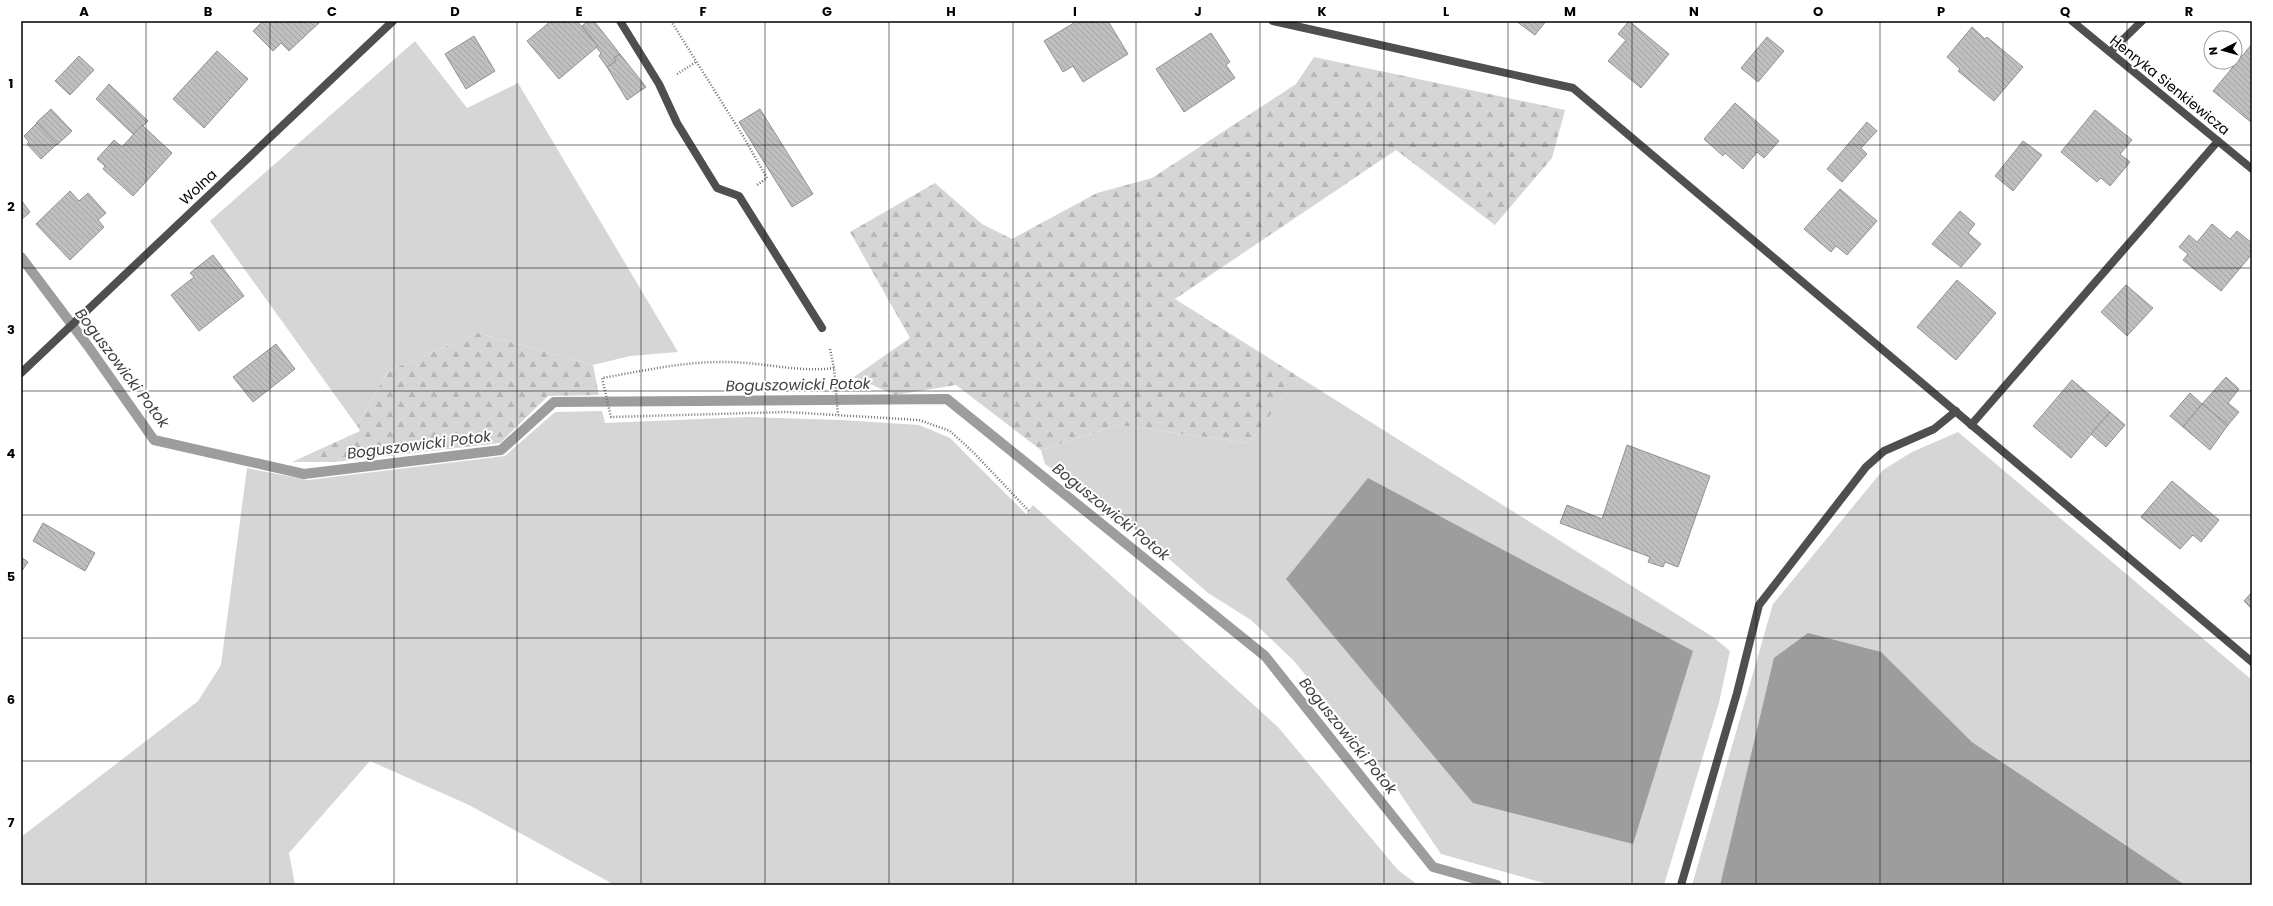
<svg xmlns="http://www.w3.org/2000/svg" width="2273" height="906" font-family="Poppins,sans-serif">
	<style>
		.grass { fill: #d6d6d6 }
		.forest { fill: url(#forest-firs) }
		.water { fill: #9d9d9d }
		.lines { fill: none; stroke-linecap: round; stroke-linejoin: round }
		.stream { stroke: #9d9d9d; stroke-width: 10 }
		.building { fill: url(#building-back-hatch); stroke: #939393 }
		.path { stroke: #717171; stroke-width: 2.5; stroke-dasharray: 1 2; stroke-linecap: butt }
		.service { stroke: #4f4f4f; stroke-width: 8 }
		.minor { stroke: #4f4f4f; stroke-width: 8 }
		.grid { fill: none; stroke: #000; stroke-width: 1; stroke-opacity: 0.55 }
		.labels { text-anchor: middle; stroke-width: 4; stroke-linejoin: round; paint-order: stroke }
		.street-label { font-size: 14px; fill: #000; stroke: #fff }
		.water-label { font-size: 15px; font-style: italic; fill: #3e3e3e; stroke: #fff }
		.neatline { fill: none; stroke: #000; stroke-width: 1.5 }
		.grid-label { font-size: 13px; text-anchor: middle; font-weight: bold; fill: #000 }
	</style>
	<defs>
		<pattern id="forest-firs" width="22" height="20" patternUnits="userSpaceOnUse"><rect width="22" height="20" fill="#d6d6d6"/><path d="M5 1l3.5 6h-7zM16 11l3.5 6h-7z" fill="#b6b6b6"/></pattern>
		<pattern id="building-back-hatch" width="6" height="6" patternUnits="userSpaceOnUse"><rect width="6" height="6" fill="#bfbfbf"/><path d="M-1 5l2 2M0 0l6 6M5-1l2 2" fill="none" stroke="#a2a2a2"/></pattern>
	</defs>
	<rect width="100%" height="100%" fill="#fff"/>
	<g class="grass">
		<path d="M415,41l52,67 51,-25 160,269 -48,4 -37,9 -115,-32 -90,38 -31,55 -147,-205z"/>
		<path d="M1299,377l414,260 17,14 -11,52 -55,182h-113l-110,-31 -50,-74 -97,-119 -43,-41 -43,-27 -80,-70 -83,-59 -4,-14 77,-25 131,18z"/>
		<path d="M602,411l3,12 144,-6 93,3 77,5 31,13 76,76 7,-9 245,222 120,143 20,15h-807v-2l-142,-78 -99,-44 -81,92 6,32h-274v-48l177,-136 23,-36 26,-197 61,12 197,-24 50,-44z"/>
		<path d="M1958,432l294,248v205h-67l-213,-143 -91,-89 -144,162 -17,70h-28l81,-281 110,-134 29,-18z"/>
	</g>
	<g class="forest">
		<path d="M1314,57l251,53 -13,48 -57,67 -99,-75 -221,149 124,78 -50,66 -131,-18 -77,25 -85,-65 -61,10 -41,-18 56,-39 -60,-106 85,-49 47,41 30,15 85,-46 55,-15 144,-94z"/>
		<path d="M478,333l115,32 6,30 -51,1 -48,47 -165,19h-43l68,-31 -3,-5 31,-55z"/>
	</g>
	<g class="water">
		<path d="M1368,478l325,173 -60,193 -160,-41 -187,-224z"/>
		<path d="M1808,633l73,19 91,90 213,143h-465l54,-227z"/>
	</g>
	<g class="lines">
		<path class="stream" d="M21,257l67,89 66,94 150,34 197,-24 53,-48 393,-3 318,257 168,211 64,18"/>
	</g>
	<g class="building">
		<path d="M260,21h61l-32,30 -8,-8 -8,8 -20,-20 8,-8z"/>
		<path d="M551,21h26l21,25 -39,33 -32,-38z"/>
		<path d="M588,21h6l26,33 -6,4 2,3 -9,6 -8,-11 2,-3 -5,-6 2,-1 -16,-20z"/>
		<path d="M1077,21h31l20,33 -45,28 -10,-16 -10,6 -19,-31z"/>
		<path d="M1516,21h30l-11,14z"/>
		<path d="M1629,21l40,33 -28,34 -33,-27 18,-21 -8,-6z"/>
		<path d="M1972,27l13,12 2,-2 36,30 -29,34 -36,-30 2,-2 -13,-12z"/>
		<path d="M1211,33l19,29 -4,3 9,13 -51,34 -28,-43z"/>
		<path d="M474,36l21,35 -29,18 -21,-35z"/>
		<path d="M1767,37l17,14 -26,31 -17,-14z"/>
		<path d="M2252,44v79l-39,-32z"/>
		<path d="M217,51l31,28 -44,49 -31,-29z"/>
		<path d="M620,54l26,33 -19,13 -20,-33 9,-6 -2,-3z"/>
		<path d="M79,56l15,14 -24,25 -15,-14z"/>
		<path d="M109,84l39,37 -14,14 -38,-36z"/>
		<path d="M1735,103l44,38 -15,17 -7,-6 -14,17 -18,-16 -2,3 -19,-17z"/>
		<path d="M51,109l21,22 -15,14 -21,-22z"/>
		<path d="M760,109l53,85 -21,13 -53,-85z"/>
		<path d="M2095,110l37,30 -12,14 10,8 -20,24 -9,-8 -4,4 -36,-30z"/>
		<path d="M1867,122l10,9 -16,17 6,6 -25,28 -15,-13z"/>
		<path d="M37,123l20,21 -16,15 -14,-15 2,-2 -5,-6z"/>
		<path d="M142,125l30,28 -39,43 -30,-27 2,-3 -8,-7 17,-19 8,7z"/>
		<path d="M2023,141l19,14 -29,36 -18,-15z"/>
		<path d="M1840,189l37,32 -30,34 -11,-9 -5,6 -27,-23z"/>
		<path d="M70,191l9,10 9,-8 18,20 -8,7 6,7 -34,33 -34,-36z"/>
		<path d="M21,200l9,12 -9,8z"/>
		<path d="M1960,211l15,13 -7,9 13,11 -20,23 -29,-23z"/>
		<path d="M2212,224l18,15 7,-8 15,12v11l-31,37 -38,-31 5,-6 -9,-7 10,-12 8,7z"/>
		<path d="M213,255l31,41 -45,35 -28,-36 23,-18 -4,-4z"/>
		<path d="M1957,280l39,33 -40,47 -39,-33z"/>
		<path d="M2126,285l27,23 -26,28 -26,-24z"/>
		<path d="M276,344l19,25 -42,33 -20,-25z"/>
		<path d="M2226,377l13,12 -11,14 11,9 -11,13 -26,-21z"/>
		<path d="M2072,380l38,32 -39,46 -38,-32z"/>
		<path d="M2190,393l12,11 -19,23 -13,-11z"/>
		<path d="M2202,404l26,21 -18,25 -27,-23z"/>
		<path d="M2110,412l15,13 -19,22 -15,-13z"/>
		<path d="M1627,445l83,31 -32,91 -13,-5 -2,5 -15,-5 2,-5 -90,-34 7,-18 35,14z"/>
		<path d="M2172,481l47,39 -18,22 -8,-7 -13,14 -39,-32z"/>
		<path d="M43,523l52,30 -10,18 -52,-30z"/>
		<path d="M21,557l7,5 -7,10z"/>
		<path d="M2252,592v17l-8,-8z"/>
	</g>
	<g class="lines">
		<g class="path">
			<path d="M671,21l72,115 24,42 -10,7"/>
			<path d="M677,74l19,-12"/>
			<path d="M830,349l4,19 4,47"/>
			<path d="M834,368c-38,5 -75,-7 -113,-6 -40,0 -79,9 -119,16l9,39 175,-5 133,8 31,11 23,21 56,59"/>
		</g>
		<g class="service">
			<path d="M620,21l39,63 18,39 40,65 22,8 83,132"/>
			<path d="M1681,885l56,-192 22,-88 107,-138 18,-16 50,-22 22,-18"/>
		</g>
		<g class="minor">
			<path d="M1273,21l300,67 679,574"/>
			<path d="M2072,21l180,148"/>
			<path d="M2110,52l32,-31"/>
			<path d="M21,373l372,-352"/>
			<path d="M1971,425l247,-284"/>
		</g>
	</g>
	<path class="grid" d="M146,21v864M270,21v864M394,21v864M517,21v864M641,21v864M765,21v864M889,21v864M1013,21v864M1136,21v864M1260,21v864M1384,21v864M1508,21v864M1632,21v864M1756,21v864M1880,21v864M2003,21v864M2127,21v864M21,145h2231M21,268h2231M21,391h2231M21,515h2231M21,638h2231M21,761h2231"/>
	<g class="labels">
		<g class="street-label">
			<text transform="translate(2170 85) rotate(39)" y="5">Henryka Sienkiewicza</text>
			<text transform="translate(198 187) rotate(-43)" y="5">Wolna</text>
		</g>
		<g class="water-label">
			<text transform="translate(122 368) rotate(53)" y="5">Boguszowicki Potok</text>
			<text transform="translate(798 385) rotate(-1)" y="5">Boguszowicki Potok</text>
			<text transform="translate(419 445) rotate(-7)" y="5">Boguszowicki Potok</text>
			<text transform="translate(1111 512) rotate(39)" y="5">Boguszowicki Potok</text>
			<text transform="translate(1348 736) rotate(51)" y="5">Boguszowicki Potok</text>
		</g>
	</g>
	<rect width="2273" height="906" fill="none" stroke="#ffffff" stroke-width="44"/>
	<g transform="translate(2223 50) rotate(264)"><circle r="19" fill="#ffffff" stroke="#999999"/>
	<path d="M0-3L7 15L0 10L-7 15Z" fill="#000000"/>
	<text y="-6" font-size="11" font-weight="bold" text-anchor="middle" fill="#000000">N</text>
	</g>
	<rect x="22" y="22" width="2229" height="862" class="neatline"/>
	<g class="grid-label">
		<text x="84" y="16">A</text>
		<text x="208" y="16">B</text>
		<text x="332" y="16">C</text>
		<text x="455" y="16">D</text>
		<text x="579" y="16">E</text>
		<text x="703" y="16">F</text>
		<text x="827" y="16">G</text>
		<text x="951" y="16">H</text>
		<text x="1075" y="16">I</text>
		<text x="1198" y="16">J</text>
		<text x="1322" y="16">K</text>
		<text x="1446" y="16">L</text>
		<text x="1570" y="16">M</text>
		<text x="1694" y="16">N</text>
		<text x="1818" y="16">O</text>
		<text x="1941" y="16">P</text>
		<text x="2065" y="16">Q</text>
		<text x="2189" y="16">R</text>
		<text x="11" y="88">1</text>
		<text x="11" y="211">2</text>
		<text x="11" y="334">3</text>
		<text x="11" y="458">4</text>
		<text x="11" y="581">5</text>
		<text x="11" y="704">6</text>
		<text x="11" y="827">7</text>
	</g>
</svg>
